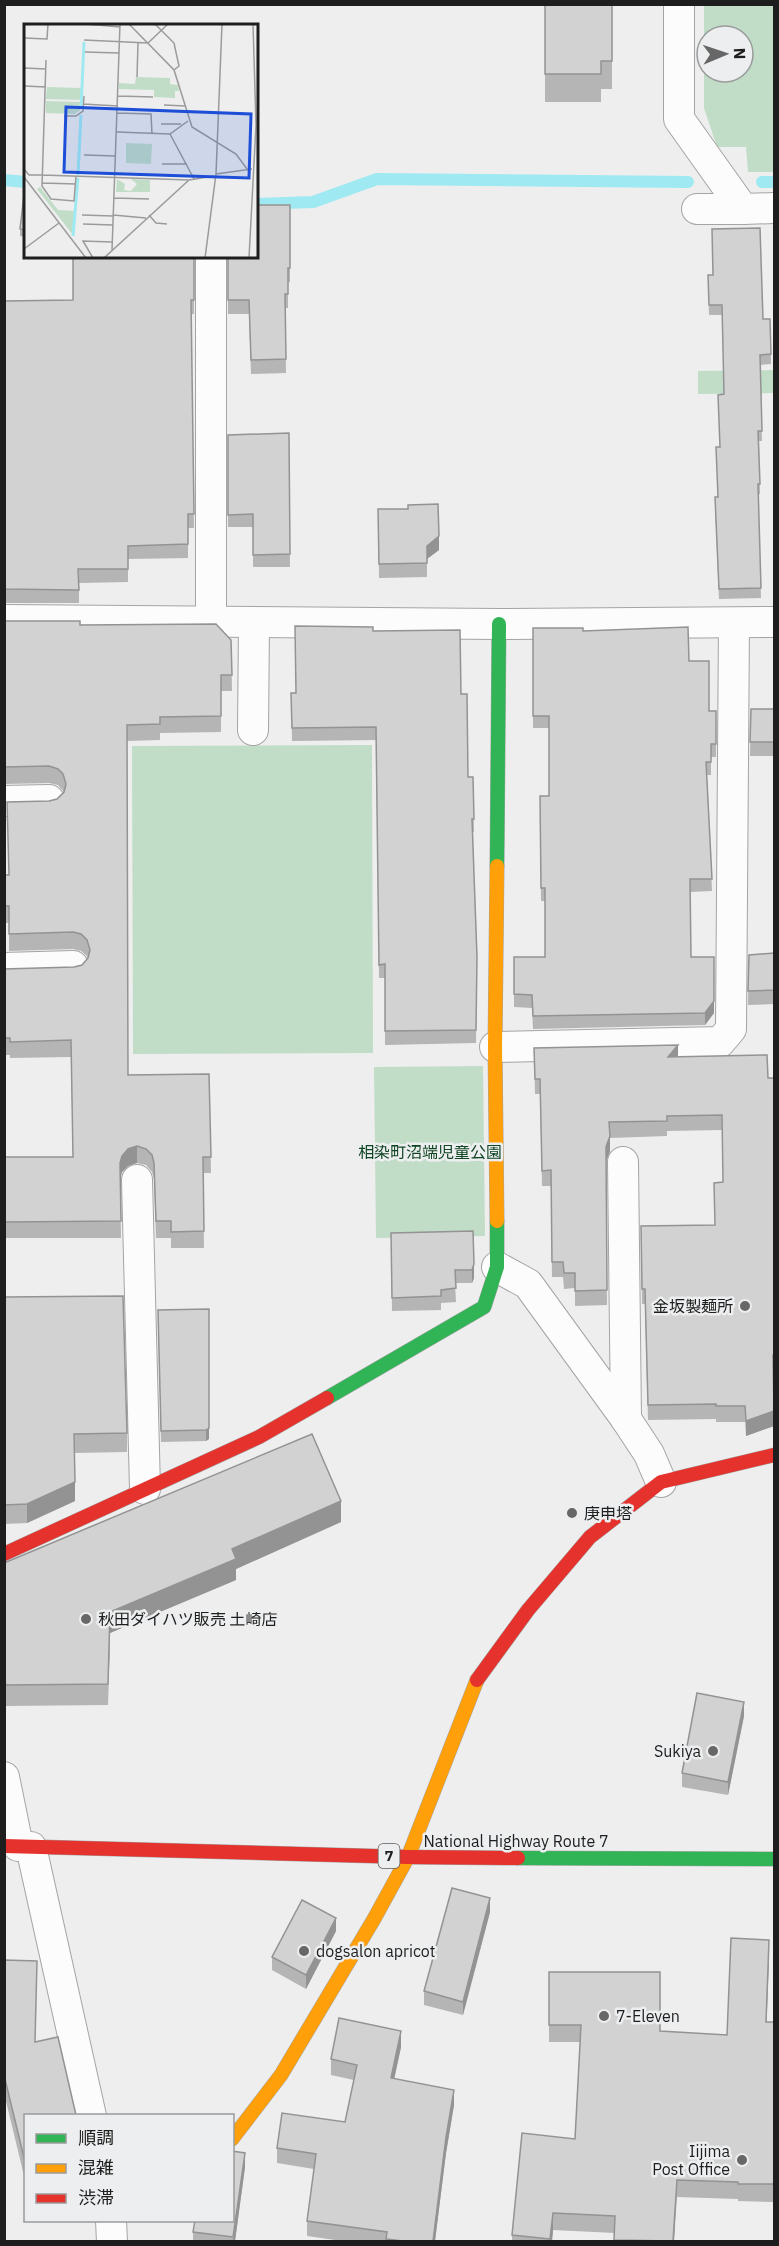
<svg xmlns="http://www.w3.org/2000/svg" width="779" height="2246" font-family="'IBM Plex Sans','Noto Sans JP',sans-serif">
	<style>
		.green { fill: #c1ddc8; fill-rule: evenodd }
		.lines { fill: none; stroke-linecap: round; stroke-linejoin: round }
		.stream { stroke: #9feaf2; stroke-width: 12 }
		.street-casing { stroke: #a4a4a4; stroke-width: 32 }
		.fast-casing { stroke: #a4a4a4; stroke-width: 15 }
		.slow-casing { stroke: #a4a4a4; stroke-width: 15 }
		.jam-casing { stroke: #a4a4a4; stroke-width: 15 }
		.street { stroke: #fcfcfc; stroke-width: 30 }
		.fast { stroke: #30b455; stroke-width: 14 }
		.slow { stroke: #ff9f0a; stroke-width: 14 }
		.jam { stroke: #e5322d; stroke-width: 14 }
		.wall { fill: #b5b5b5 }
		.shaded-wall { fill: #939393 }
		.building { fill: #d2d2d2; stroke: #939393; stroke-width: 1.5 }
		.poi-dot { fill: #676767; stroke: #edeeef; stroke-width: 2 }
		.labels { text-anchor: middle; stroke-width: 5; stroke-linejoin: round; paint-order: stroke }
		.shield { fill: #edeeef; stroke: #5c5c5d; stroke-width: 1.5 }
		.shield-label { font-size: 15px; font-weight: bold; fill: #1e1e1e }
		.park-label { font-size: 16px; fill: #104524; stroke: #edeeef }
		.poi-label { font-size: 16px; fill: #1e1e1e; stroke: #edeeef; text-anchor: start }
		.street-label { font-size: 16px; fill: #1e1e1e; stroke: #edeeef }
		.inset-river { fill: none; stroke: #9feaf2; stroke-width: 3 }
		.inset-road { fill: none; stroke: #9b9b9b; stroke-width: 1.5 }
		.view { fill: #1d4ed8; fill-opacity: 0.15; stroke: #1d4ed8; stroke-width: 3 }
		.inset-edge { fill: none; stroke: #1e1e1e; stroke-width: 3 }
	</style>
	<rect width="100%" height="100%" fill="#eee"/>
	<g class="green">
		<path d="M704,5h70v167h-26l-2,-25h-29l-13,-39zM707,36h36v36h-36z"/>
		<path d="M774,370v23l-76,1v-23z"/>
		<path d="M372,745l1,308 -240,1 -1,-308z"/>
		<path d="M483,1066l2,170 -109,2 -2,-171z"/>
	</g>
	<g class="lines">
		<g class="stream">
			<path d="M4,180l22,2"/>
			<path d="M762,182h12"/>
			<path d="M256,204l57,-2 64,-23 311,3"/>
		</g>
		<g class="street-casing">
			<g id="street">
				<path d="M679,4v115l64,90 31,-1"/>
				<path d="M697,209h46"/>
				<path d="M4,620l495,4 275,-2"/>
				<path d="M211,622v-366"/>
				<path d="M253,730l1,-108"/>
				<path d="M4,801l45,-1"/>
				<path d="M4,968l69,-2"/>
				<path d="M495,1047l225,-5 11,-13 3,-406"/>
				<path d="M623,1162l3,257"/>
				<path d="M137,1180l8,309"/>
				<path d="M497,1267l31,17 98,135 23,35 12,28"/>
				<path d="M4,1777l14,69"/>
				<path d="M31,1847l60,269"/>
				<path d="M111,2220l1,22"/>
			</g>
		</g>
		<g class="fast-casing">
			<g id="fast">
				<path d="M497,866l2,-242"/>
				<path d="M327,1398l157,-91 13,-40v-46"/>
				<path d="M518,1858l256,1"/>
			</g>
		</g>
		<g class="slow-casing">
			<g id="slow">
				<path d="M497,1221l-2,-174 2,-181"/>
				<path d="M232,2139l49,-64 93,-156 34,-62 69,-177"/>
			</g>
		</g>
		<g class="jam-casing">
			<g id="jam">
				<path d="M4,1554l255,-117 68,-39"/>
				<path d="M477,1680l51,-70 62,-73 71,-55 113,-27"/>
				<path d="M4,1846l404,11 110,1"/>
			</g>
		</g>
		<use href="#street" class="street"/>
		<use href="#fast" class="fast"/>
		<use href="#slow" class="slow"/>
		<use href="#jam" class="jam"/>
	</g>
	<g class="wall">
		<path d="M545,4h67v85h-11v13h-56z"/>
		<path d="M26,195v42l-6,-1v-7z"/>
		<path d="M290,205v77h-2v26h-3l1,65 -35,1 -2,-60h-21v-58z"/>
		<path d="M194,256v58h-3l3,214h-6v30l-60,1v23l-49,1v20h-75v-302l69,-1z"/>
		<path d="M708,275l55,44 8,35v10l-11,1 2,76h-3l1,53h-2l3,104 -42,1 -4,-92 3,-10 2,-50 4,-53 -2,-79h-13z"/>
		<path d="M289,433l1,134h-37v-40h-25v-92z"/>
		<path d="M378,509l61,41 -12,9v18l-48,1z"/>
		<path d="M80,625l151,15 1,51h-11v41l-61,1v7l-33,1 1,334 81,-1 2,99h-8l1,75h-33v-10h-15l-2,-59 -2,-7 -6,-7 -9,-2 -9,3 -6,6 -2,6 1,60h-117v-81h69l-2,-100 -61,1v-3h-6v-86l70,-2 8,-2 6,-7 -1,-2 -6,-5 -8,-2 -64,2v-28h-5v-48h4l41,-74 8,-2 7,-7 -6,-7 -9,-2 -45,1v-100z"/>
		<path d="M533,628l50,3 106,30 20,50h7v46h-5v18h-4l5,116 -22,1 1,65 23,56 -9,12 -172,4 -1,-21 -18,-1v-50h31v-56h-4l-1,-105h9v-68h-16z"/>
		<path d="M373,631l88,63 7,83h5l1,55h-2l5,125 -1,86 -91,2v-67h-6l-3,-238 -84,1 -1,-48h5z"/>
		<path d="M751,709h23v47h-24z"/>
		<path d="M774,953v51l-26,1 1,-50z"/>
		<path d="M534,1048l144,9 90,21h6v348l-28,10 -1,-14h-29v-3l-68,1 -2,-76 -1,-40h-3l-1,-78 74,-1 8,-43 -1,-52 -55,1v5l-57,2v13l-4,11 1,143 -32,1v-18l-11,1 -1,-12h-11l-1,-91h-9l-2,-92h-5z"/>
		<path d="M473,1231l1,47 -2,5h-17l1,19 -15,1v7l-49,1 -1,-78z"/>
		<path d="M4,1297l123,136v19l-53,1 1,48 -48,22 -23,1z"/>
		<path d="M158,1310l51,129 -3,2 -45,1z"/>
		<path d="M341,1522l-105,47v11l-126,53 -2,72 -102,1 -2,-7v-136z"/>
		<path d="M744,1716l-16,79 -46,-8v-14z"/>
		<path d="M490,1912l-27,103 -39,-10v-14z"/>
		<path d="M336,1931l-30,58 -34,-19v-13z"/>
		<path d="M769,1957l-3,65h8v180l-36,-1v-2l-61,-2 -3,44h-60l1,-8 -62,-3 -1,11h-40v-6l63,-96 5,-97h-31v-70l111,59 67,4z"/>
		<path d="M4,1960l31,82 -9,73v69l-22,-91z"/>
		<path d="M401,2047l-7,32 60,26 -8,48 -11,88h-93l-35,-5v-15l7,-52 -37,-6v-15l68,-26 9,-42 -23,-5v-16z"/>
		<path d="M245,2167l-10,74h-42v-9z"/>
	</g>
	<g class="shaded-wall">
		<path d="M439,536v14l-12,9v-13z"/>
		<path d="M714,957v56l-9,12v-12z"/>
		<path d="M678,1045v15l-10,-3z"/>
		<path d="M610,1136v15l-4,11v-15z"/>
		<path d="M137,1146v17l-9,3 -6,6 -2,8v-17l2,-7 6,-7z"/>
		<path d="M474,1264v14l-2,5v-13z"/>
		<path d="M774,1411v15l-28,10v-15z"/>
		<path d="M209,1428v11l-3,2v-11z"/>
		<path d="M75,1482v19l-48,22v-19z"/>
		<path d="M341,1501v21l-105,47v11l-126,53 -2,72 2,-93 122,-63z"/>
		<path d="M744,1702v14l-16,79v-13z"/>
		<path d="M490,1898v14l-27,103v-13z"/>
		<path d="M336,1918v13l-30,58v-14z"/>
		<path d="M769,1940v17l-3,82v-17z"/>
		<path d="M401,2031v16l-10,47v-16z"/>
		<path d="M454,2090v15l-8,48 -11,88h-2l13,-104z"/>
		<path d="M245,2153v14l-10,74h-2z"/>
		<path d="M677,2180l-3,61h-1z"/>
		<path d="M553,2213v17l-1,11h-2z"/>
	</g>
	<g class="building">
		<path d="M545,4h67v57h-11v13h-56z"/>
		<path d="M24,195h2v35l-6,-1z"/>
		<path d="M256,205h34v63h-2v26h-3l1,65 -35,1 -2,-60h-21v-44h28z"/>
		<path d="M760,228l3,91h7l1,35 -11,1 2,76h-4l2,53h-2l3,104 -42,1 -4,-92h3l-2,-50h4l-2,-52 6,-1 -2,-89h-13l-1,-30h5l-1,-46z"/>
		<path d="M73,256h121v44h-3l3,214h-6v30l-60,2v23h-50l1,21 -75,-1v-288l69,-1z"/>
		<path d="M289,433l1,121 -37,1v-41l-25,1v-80z"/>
		<path d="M438,504l1,32 -12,10v17l-48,1 -1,-55h30v-4z"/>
		<path d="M4,621h76v4l136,-1 15,16 1,35h-11v41l-61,1v7l-33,1 1,350 81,-1 2,83h-8l1,74 -33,1v-11h-15l-2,-58 -2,-8 -6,-6 -9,-3 -9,3 -6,7 -2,7 1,58 -117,1v-65h69l-2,-117 -61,2v-4h-6v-69l70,-2 8,-2 6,-7 2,-8 -3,-10 -6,-6 -8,-2 -64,2v-28h-5v-31h5l-2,-73 42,-1 8,-2 7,-7 2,-8 -3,-10 -5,-5 -9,-3 -45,1z"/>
		<path d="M295,626l78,1v4l87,-1 1,64h6l1,83h5l1,42h-2l5,138 -1,73 -91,1v-67l-6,1 -3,-238 -84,1 -1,-35h5z"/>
		<path d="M688,627l1,34h20v50h7v33h-5v18h-5l6,117h-22l1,78h23v44l-9,12 -172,3 -1,-21 -18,-1v-37h31v-69h-4l-1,-92h9v-80h-16v-88h50v3z"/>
		<path d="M751,709h23v33h-24z"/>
		<path d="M774,953v37l-26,1 1,-36z"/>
		<path d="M678,1045l-10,12 99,-2 1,23h6v277h-1l1,56 -28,10 -1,-15h-29v-2l-68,1 -2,-77 -1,-39h-3l-1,-63 74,-1 -1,-42 9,-1 -1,-67 -55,1v5l-58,1 1,14 -4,11 1,143 -32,1v-18h-11l-1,-11h-11l-1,-92 -9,1 -2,-92h-5l-1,-31z"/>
		<path d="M473,1231l1,33 -2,6h-17l1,18 -15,2v6l-49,2 -1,-65z"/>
		<path d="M123,1296l4,137 -53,1 1,48 -48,22 -23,1v-208z"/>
		<path d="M209,1309v119l-3,2 -45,1 -3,-121z"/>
		<path d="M312,1434l29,67 -109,48 4,10 -126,53 -2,72 -102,1 -2,-8v-114z"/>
		<path d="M697,1693l47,9 -16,80 -46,-9z"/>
		<path d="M452,1888l38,10 -27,104 -39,-11z"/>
		<path d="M302,1900l34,18 -30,57 -34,-18z"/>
		<path d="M731,1938l38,2 -3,82h8v162h-36v-2l-61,-2 -4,61 -59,-1 1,-24 -62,-3 -3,26 -38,-4 10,-102 53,6 6,-114h-32v-53h111v59l67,4z"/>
		<path d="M4,1960l33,1 -2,81 23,-5 18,78h-50v51l-22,-91z"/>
		<path d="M339,2018l62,13 -10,47 63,12 -8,47 -13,104h-30l-17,-2 1,-7 -80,-11 9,-67 -39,-6 5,-35 63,9 12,-57 -26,-6z"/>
		<path d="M232,2151l13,2 -12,84 -40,-5 2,-12h37z"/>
	</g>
	<g class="poi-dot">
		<circle cx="745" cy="1306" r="6"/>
		<circle cx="572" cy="1513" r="6"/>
		<circle cx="86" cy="1619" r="6"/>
		<circle cx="713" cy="1751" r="6"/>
		<circle cx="304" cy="1951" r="6"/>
		<circle cx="604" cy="2016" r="6"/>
		<circle cx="742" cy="2160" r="6"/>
	</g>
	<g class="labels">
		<rect class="shield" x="378.5" y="1844" width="21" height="24" rx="4.5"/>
		<g class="shield-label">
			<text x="389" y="1861">7</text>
		</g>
		<g class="park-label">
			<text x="430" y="1158">相染町沼端児童公園</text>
		</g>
		<g class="poi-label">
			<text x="733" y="1312" text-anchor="end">金坂製麺所</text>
			<text x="584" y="1519">庚申塔</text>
			<text x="98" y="1625">秋田ダイハツ販売 土崎店</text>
			<text x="701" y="1757" text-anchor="end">Sukiya</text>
			<text x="316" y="1957">dogsalon apricot</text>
			<text x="616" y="2022">7-Eleven</text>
			<text x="730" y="2157" text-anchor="end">Iijima<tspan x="730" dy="18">Post Office</tspan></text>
		</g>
		<g class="street-label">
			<text x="516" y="1847">National Highway Route 7</text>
		</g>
	</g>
	<g transform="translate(24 24)">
		<rect width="234" height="234" fill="#eee"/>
		<path d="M112,53l34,1v6l8,1 1,6h-4v7l-21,-1v-7l-35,-1v-6l16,1zM23,63l34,1v12l-35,-1zM22,77l35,1 -1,8 -5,4 -29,-1zM102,119l26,1 -1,20 -25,-1zM93,155l8,5 -1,6 7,1 6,-7 -6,-5 19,1v12h-34zM16,163l18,23 18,1 -3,24 -36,-46z" fill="#c1ddc8"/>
		<path class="inset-river" d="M57,85l3,-67M54,151l3,-60M49,212l5,-58"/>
		<path class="inset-road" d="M62,0l34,3M105,0l45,46 18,57 44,27 11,15M131,0l19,19 5,23 -5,4M0,14l23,1 1,-15M60,16l64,3 20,-19M61,28l34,1M22,36l-4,126 9,13 23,2 2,-25M0,44l22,1M113,53l1,-34M0,62l22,1M94,72l35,1M59,80l35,2M140,81l21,1M93,89l34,1 1,20M40,92h12l7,-5 1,-15M137,100h20M93,108l53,2 18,-13M146,110l24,45M60,131l32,1M138,140h25M0,145l5,6h13l147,5 25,-4M192,150l36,-5M0,153l62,81M18,159l34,1M90,174l35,1M58,191l31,1M89,191l33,3M125,191l7,8 11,1M59,200l30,1M0,225l35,-26M88,226l8,-226M69,234l-10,-17 29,1M80,234l85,-78M181,234l11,-84 6,-150M225,234l7,-133 -3,-101"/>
		<path class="view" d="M42,83l185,7 -2,64 -185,-6z"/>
		<rect width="234" height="234" class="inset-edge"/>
	</g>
	<rect width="779" height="2246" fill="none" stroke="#1e1e1e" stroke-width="12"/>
	<rect x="24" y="2114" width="210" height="108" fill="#edeeef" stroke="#9a9b9b" stroke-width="1.5"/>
	<rect x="36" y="2134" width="30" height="9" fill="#30b455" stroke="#9a9b9b" stroke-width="1.5"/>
	<text x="78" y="2144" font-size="18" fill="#1e1e1e">順調</text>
	<rect x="36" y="2164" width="30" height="9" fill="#ff9f0a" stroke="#9a9b9b" stroke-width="1.5"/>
	<text x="78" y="2174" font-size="18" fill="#1e1e1e">混雑</text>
	<rect x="36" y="2194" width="30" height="9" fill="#e5322d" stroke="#9a9b9b" stroke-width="1.5"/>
	<text x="78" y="2204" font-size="18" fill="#1e1e1e">渋滞</text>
	<g transform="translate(725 54) rotate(88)"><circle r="28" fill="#edeeef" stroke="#9a9b9b" stroke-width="1.5"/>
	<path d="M0-4.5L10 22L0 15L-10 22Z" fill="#676767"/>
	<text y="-9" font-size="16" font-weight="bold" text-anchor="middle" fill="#1e1e1e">N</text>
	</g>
</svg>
